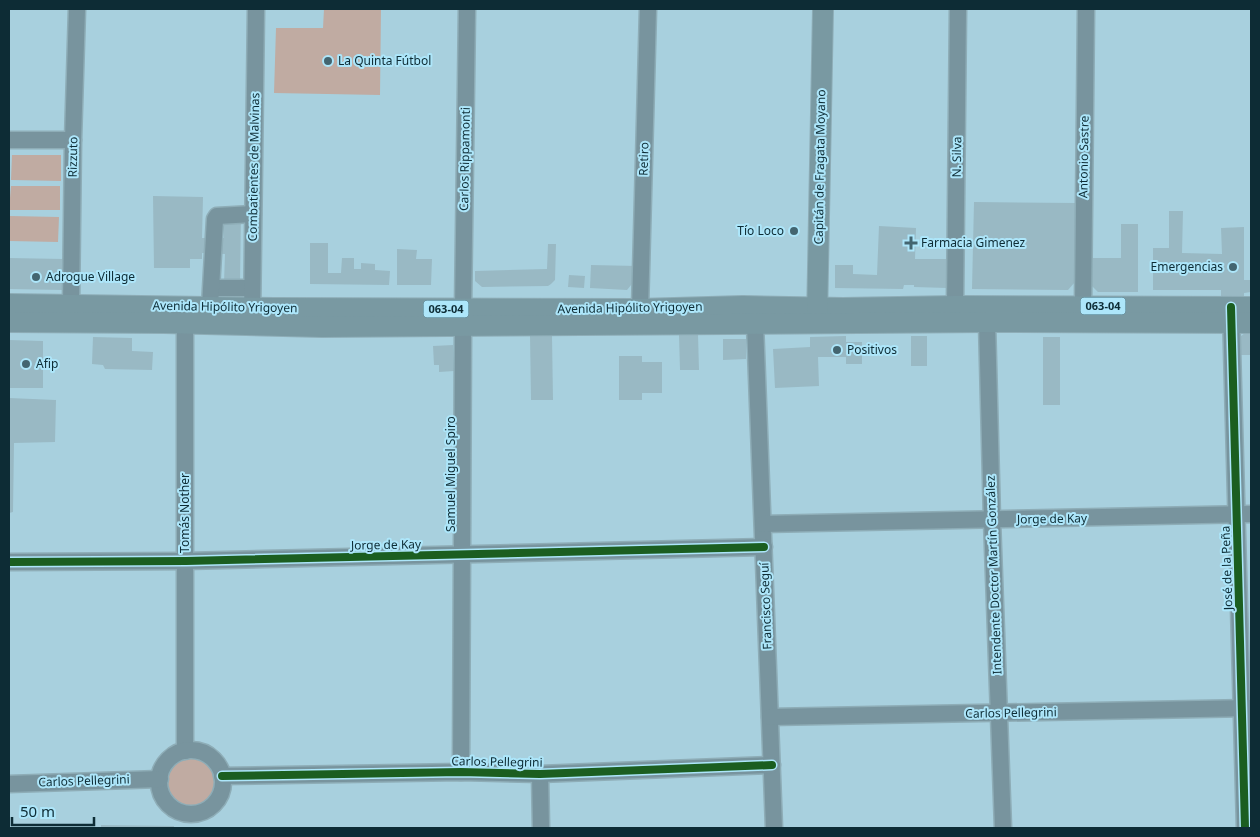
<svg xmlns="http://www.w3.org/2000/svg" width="1260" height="837" font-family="'Noto Sans',sans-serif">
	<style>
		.green { fill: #c0aba2 }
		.building { fill: #99b9c4 }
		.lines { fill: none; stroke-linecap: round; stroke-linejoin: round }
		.minor-casing { stroke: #8eadb7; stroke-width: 19 }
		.major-casing { stroke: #8eadb7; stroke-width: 22 }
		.minor { stroke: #78949e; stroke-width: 16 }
		.major { stroke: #7999a2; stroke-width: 20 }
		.cycleway-casing { stroke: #ade6fa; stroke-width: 11 }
		.cycleway { stroke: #1b5e20; stroke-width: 8 }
		.poi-dot { fill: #436570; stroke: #ade6fa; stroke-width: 2 }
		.labels { text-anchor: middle; stroke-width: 4; stroke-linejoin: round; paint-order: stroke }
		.shield { fill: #ade6fa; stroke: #3d6470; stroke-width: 1 }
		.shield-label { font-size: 11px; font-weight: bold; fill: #0d2c35 }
		.poi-label { font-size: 12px; fill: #0d2c35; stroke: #ade6fa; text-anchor: start }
		.street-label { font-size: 12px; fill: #0d2c35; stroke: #ade6fa }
	</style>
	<rect width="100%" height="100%" fill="#a8d0de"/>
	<g class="green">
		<path d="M324,9h57l-1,86 -106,-2 2,-65h47z"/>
		<path d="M12,155h49v26l-50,-1z"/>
		<path d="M11,186h49v24h-51z"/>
		<path d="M10,216l49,1 -1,25 -49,-1z"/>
		<circle cx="192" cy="783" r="26"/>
	</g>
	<g class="building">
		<path d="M153,196l50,1 -1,41h22v-27h17l-1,72h-16l1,-29 -23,-1v6h-12v9h-36z"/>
		<path d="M974,202l102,1 -1,79 -7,8 -96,-1z"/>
		<path d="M1169,211h14l-1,42 40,1 -1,-26 23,-1v53h7v12l-7,1v3h-23v-6h-68v-42h16z"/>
		<path d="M1121,224h17v68h-40l-7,-7v-27h30z"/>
		<path d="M879,226l37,2 -1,31h33l-1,29 -33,-1v-2h-10l-1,4 -68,-1v-23h18v9l24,1z"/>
		<path d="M310,243h18v30h13l1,-15h12v11h7v-6l14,1v6l15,1 -1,14 -79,-1z"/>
		<path d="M548,244h8l-1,36 -4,4 -3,2 -66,1 -7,-6v-10l72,-2z"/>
		<path d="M397,249l20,1 -1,9h16l-1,26h-34z"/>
		<path d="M9,258l55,1 -1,31 -54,-1z"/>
		<path d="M591,265l46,1 -1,13 -9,11 -37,-2z"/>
		<path d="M569,275l16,1 -1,12 -16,-1z"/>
		<path d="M1246,332h5v23h-11v-18z"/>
		<path d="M698,334l1,36h-19l-1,-35z"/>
		<path d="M552,335l1,65h-22l-1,-64z"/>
		<path d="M846,336v6h16v22h-16v-7h-28l1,29 -44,2 -2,-39 37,-2v-10z"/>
		<rect x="911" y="336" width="16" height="30"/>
		<path d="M93,337l39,1v13l21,1 -1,18 -47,-1 -2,-4 -11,-1z"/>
		<rect x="1043" y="337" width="17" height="68"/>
		<path d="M723,339h23v20l-23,1z"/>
		<path d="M9,340l34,1v47h-34z"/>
		<path d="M453,345l1,26 -15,1v-7h-5l-1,-19z"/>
		<path d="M619,356h23v6h20v31h-20v7h-23z"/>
		<path d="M9,398l47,2 -1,42 -41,1 -1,69 -4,1z"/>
		<path d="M101,825l73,1v2h-73z"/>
	</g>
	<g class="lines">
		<g class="minor-casing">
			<g id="minor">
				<path d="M9,140h64"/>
				<path d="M212,288h40"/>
				<path d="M71,305l2,-165 4,-131"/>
				<path d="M210,306l5,-87 2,-3 36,-2"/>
				<path d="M955,306l3,-297"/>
				<path d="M1083,306l3,-297"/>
				<path d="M463,309l4,-300"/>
				<path d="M640,309l8,-300"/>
				<path d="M756,311l-1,13 19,504"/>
				<path d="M1231,312l14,516"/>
				<path d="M185,313v438"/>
				<path d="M252,319l4,-310"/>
				<path d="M987,322l5,198 11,308"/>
				<path d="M763,524l488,-10"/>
				<path d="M9,562l177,-1 578,-14"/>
				<path d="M770,717l481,-9"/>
				<circle cx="191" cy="782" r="32"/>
				<path d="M461,772l2,-445"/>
				<path d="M540,774l1,54"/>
				<path d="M222,776l239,-4 79,2 232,-9"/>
				<path d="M9,784l151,-5"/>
			</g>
		</g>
		<g class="major-casing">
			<g id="major">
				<path d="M9,304l265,4 366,1 103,-3 100,2 112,-2 296,1"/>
				<path d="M817,320l6,-311"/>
				<path d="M9,322l155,1 158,4 665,-5 264,1"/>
			</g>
		</g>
		<use href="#minor" class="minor"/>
		<use href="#major" class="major"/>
		<g class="cycleway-casing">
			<g id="cycleway">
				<path d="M1231,307l14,521"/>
				<path d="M9,562l177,-1 578,-14"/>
				<path d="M222,776l239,-4 79,2 232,-9"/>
			</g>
		</g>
		<use href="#cycleway" class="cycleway"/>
	</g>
	<g class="poi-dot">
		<circle cx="328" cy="61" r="5"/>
		<circle cx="794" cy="231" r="5"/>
		<path d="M908.5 235.5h5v5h5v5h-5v5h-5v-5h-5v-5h5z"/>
		<circle cx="1233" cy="267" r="5"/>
		<circle cx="36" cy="277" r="5"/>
		<circle cx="837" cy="350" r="5"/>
		<circle cx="26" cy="364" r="5"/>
	</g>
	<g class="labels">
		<g class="shield">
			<rect x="1080.5" y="297.5" width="45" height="17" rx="4"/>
			<rect x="423.5" y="300.5" width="45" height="17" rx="4"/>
		</g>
		<g class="shield-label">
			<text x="1103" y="310">063-04</text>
			<text x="446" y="313">063-04</text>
		</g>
		<g class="poi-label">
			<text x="338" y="65">La Quinta Fútbol</text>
			<text x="784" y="235" text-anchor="end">Tío Loco</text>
			<text x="921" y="247">Farmacia Gimenez</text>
			<text x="1223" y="271" text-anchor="end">Emergencias</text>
			<text x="46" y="281">Adrogue Village</text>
			<text x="847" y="354">Positivos</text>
			<text x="36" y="368">Afip</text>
		</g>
		<g class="street-label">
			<text transform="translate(73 157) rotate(-89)" y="4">Rizzuto</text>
			<text transform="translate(957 157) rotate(-89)" y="4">N. Silva</text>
			<text transform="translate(1084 157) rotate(-89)" y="4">Antonio Sastre</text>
			<text transform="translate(465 159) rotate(-89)" y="4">Carlos Rippamonti</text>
			<text transform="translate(644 159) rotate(-88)" y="4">Retiro</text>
			<text transform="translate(254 167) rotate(-89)" y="4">Combatientes de Malvinas</text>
			<text transform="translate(820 167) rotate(-89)" y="4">Capitán de Fragata Moyano</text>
			<text transform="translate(225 307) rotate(1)" y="4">Avenida Hipólito Yrigoyen</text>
			<text transform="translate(630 308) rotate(-1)" y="4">Avenida Hipólito Yrigoyen</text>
			<text transform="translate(451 474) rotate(-90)" y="4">Samuel Miguel Spiro</text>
			<text transform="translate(185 513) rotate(-90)" y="4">Tomás Nother</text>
			<text transform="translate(1052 519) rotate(-1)" y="4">Jorge de Kay</text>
			<text transform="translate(386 545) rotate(-1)" y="4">Jorge de Kay</text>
			<text transform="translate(1227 568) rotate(-92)" y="4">José de la Peña</text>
			<text transform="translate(994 575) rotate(-92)" y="4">Intendente Doctor Martín González</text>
			<text transform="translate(766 606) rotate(-92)" y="4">Francisco Seguí</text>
			<text transform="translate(1011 713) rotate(-1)" y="4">Carlos Pellegrini</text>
			<text transform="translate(497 762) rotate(1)" y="4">Carlos Pellegrini</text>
			<text transform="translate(84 781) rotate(-2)" y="4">Carlos Pellegrini</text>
		</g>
	</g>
	<rect width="1260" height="837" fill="none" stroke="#0d2c35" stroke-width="20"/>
	<path d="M12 817v8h82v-8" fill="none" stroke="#0d2c35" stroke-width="2.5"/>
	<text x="20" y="817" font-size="15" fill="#0d2c35" stroke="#ade6fa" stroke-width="4" paint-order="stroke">50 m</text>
</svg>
